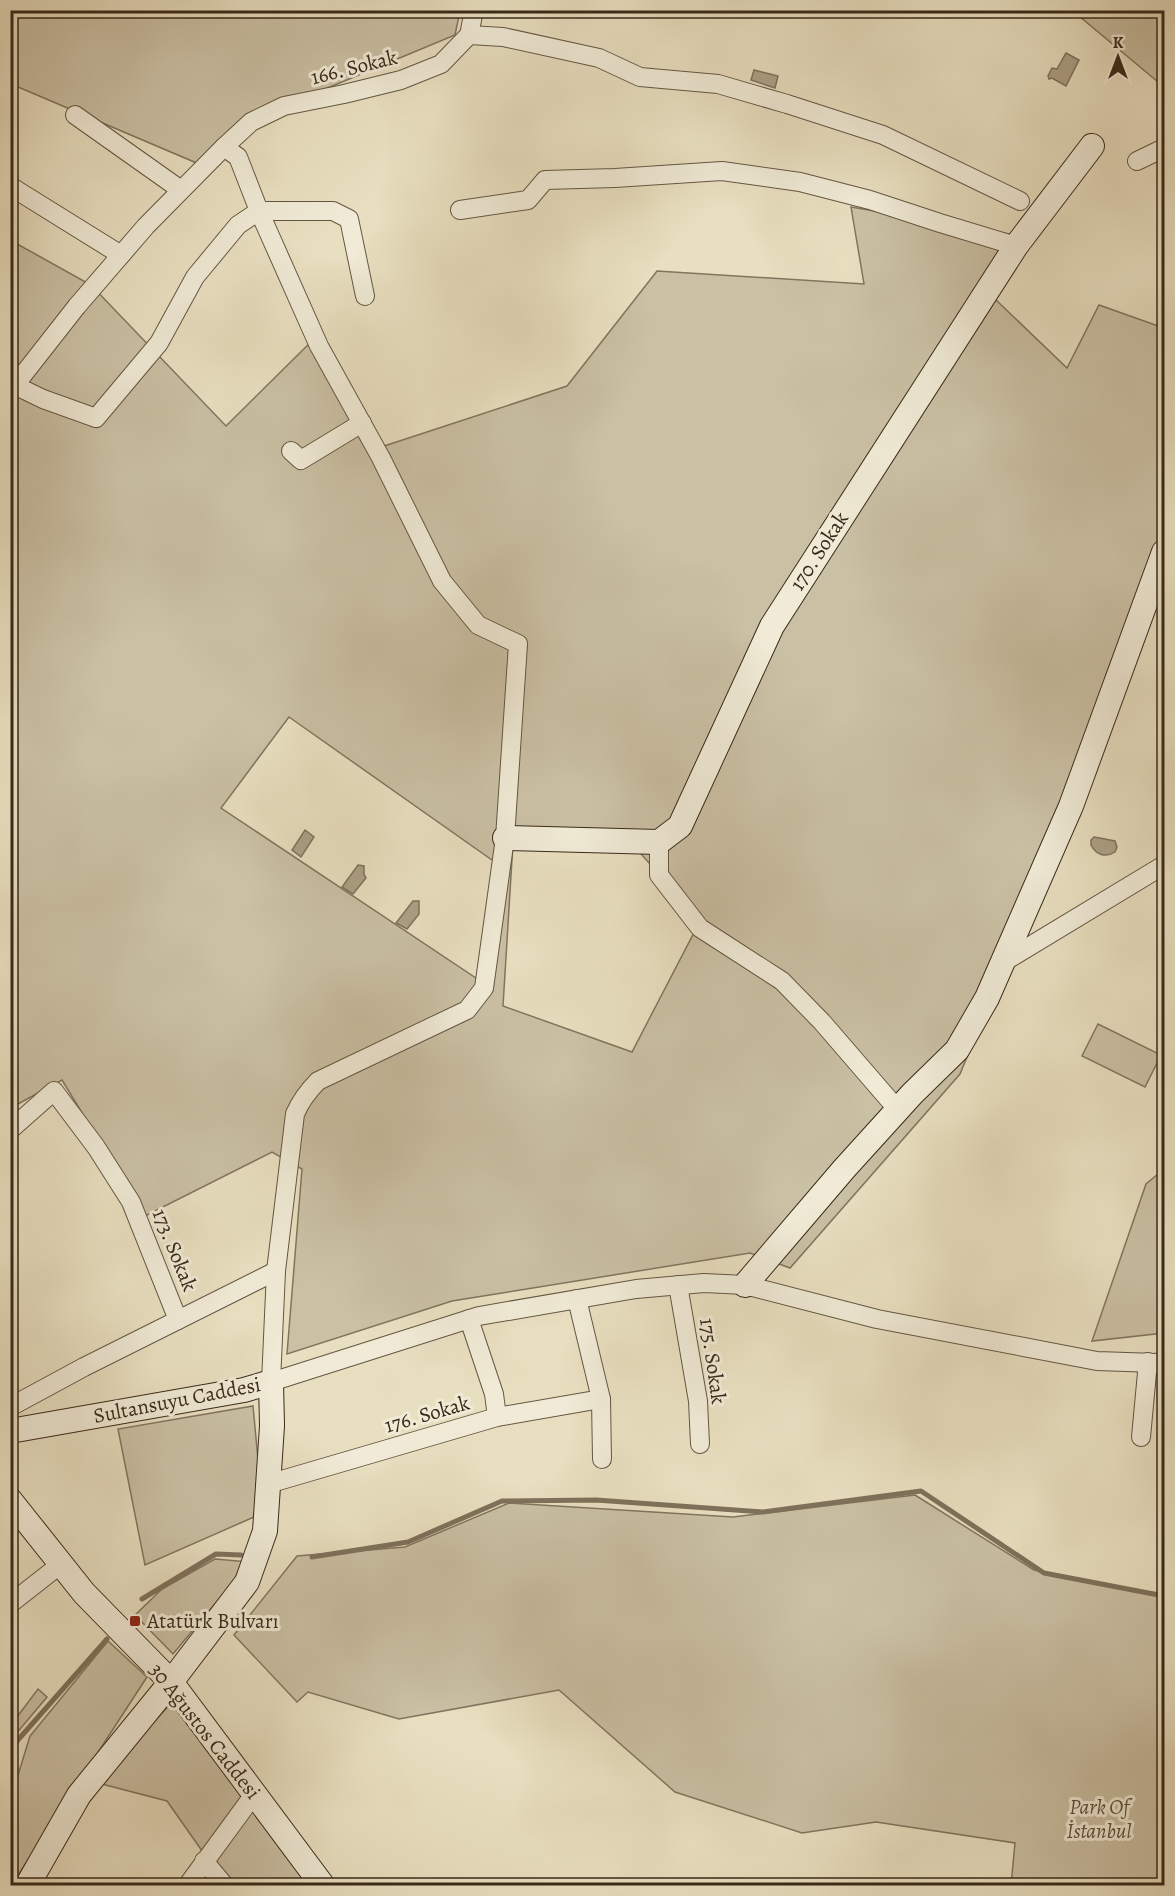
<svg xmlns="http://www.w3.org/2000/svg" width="1175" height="1896" font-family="Alegreya,serif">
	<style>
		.green { fill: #cac0a4; stroke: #81755e; stroke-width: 1.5; fill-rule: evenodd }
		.water { fill: #aca187; stroke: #7e715b; stroke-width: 1.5 }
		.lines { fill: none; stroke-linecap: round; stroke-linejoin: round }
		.stream { stroke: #7e715b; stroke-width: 5 }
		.street-casing { stroke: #645743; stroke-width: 20 }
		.secondary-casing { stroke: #382a19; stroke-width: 26 }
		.street { stroke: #f0ead6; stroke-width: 18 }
		.secondary { stroke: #f0ead6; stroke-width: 24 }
		.poi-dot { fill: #8f2418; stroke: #f0ead6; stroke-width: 2 }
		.labels { text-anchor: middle; stroke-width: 6; stroke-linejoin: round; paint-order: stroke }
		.street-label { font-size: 21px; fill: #382a19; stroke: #f0ead6 }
		.poi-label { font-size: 21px; fill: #382a19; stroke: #f0ead6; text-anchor: start }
		.park-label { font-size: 21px; font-style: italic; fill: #5c503c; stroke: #f0ead6 }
	</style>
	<rect width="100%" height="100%" fill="#e8dfc0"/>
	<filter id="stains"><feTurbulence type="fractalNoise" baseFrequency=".00333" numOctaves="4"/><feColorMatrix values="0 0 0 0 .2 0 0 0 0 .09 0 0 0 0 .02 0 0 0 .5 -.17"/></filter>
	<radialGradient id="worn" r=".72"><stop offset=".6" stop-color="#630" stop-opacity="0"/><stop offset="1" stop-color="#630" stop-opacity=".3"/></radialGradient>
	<g class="green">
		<path d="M11,11h449l-5,24 -214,89 -42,40 -188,-80z"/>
		<path d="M1073,11h91v76z"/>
		<path d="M851,207l159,27 -15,65 72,69 32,-63 65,23v249l-204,497 -170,194 -40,-15 -298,48 -165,53 15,-185 -30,-17 -127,64 -83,-136 -46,25 -5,-6 -1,-859 81,45 135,141 95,-94 57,116 189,-62 90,-115 207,13zM289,717l210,148 -17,117 -261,-174zM513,843l122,4 65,74 -68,131 -129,-46z"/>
		<path d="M1098,1024l63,31 -16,32 -63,-31z"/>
		<path d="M1164,1169v164l-72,8 54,-157z"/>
		<path d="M253,1406l10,107 -118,52 -27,-136z"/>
		<path d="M915,1495l119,75 103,22 27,1v292h-153l4,-42 -139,-21 -74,11 -127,-41 -116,-102 -160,29 -91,-27 -11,10 -63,-67 63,-79 108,-9 104,-44 224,14z"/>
		<path d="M215,1559l35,3 -77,92 -38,-39 27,-26z"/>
		<path d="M108,1641l39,36 -136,209v-88l19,-62z"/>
		<path d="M38,1689l9,8 -32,38 -4,12v-22z"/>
		<path d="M174,1700l143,185h-91l-59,-84 -69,-18z"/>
	</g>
	<g class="water">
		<path d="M1066,53l13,7 -13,26 -14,-8 -3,1 -1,-3 4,-8 5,1z"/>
		<path d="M754,70l24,6 -3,12 -24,-8z"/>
		<path d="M305,830l9,7 -13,20 -9,-7z"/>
		<path d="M1094,837l21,4 2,6 -2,5c-9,6 -19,3 -24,-7v-5z"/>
		<path d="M358,865l6,1v8l2,4 -13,16 -11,-7z"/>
		<path d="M413,901h6v13l-12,15 -11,-6z"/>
	</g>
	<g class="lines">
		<g class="stream">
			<path d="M312,1557l96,-15 94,-41 94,-1 167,12 158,-21 123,82 120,23"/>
			<path d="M142,1599l74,-45 25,1"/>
			<path d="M10,1764l7,-23 90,-102"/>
		</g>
		<g class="street-casing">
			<g id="street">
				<path d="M469,35l34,2 96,21 41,19 78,7 69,20 96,31 137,66"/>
				<path d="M75,115l106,75"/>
				<path d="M224,147l27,-25 33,-16 60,-12 57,-14 40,-16 28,-29 5,-25"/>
				<path d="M1137,161l27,-13"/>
				<path d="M10,186l111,69"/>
				<path d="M460,210l68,-10 17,-20 70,-2 107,-7 78,11 70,18 70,23 76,23"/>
				<path d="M10,383l33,16 53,19 63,-75 36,-66 43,-52 21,-14h74l16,8 16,77"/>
				<path d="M15,385l62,-79 69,-80 78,-79 14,10 21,54 60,135 62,112 61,123 36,44 40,19 -13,194 -21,150 -17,22 -149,71c-10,10 -17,19 -23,33l-19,157 -5,111 208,-66 157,-27 68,-6 41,2 132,34 220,42 59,2 8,-2"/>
				<path d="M291,451l10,9 61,-37"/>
				<path d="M659,842v33l41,53 82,53 40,41 76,88"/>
				<path d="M1002,963l162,-98"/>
				<path d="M10,1130l44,-39 42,56 35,55 47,118 -94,47 -74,40"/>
				<path d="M678,1285l20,116 2,43"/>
				<path d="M577,1299l24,100 1,60"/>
				<path d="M469,1319l25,75 3,23"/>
				<path d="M178,1320l98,-49"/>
				<path d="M1141,1437l7,-75"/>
				<path d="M268,1484l229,-67 104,-18"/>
				<path d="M10,1604l51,-40"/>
				<path d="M204,1861l21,25"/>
				<path d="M187,1886l68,-93"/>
			</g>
		</g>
		<g class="secondary-casing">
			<g id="secondary">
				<path d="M505,838l154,4 21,-16 92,-200 244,-380 76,-100"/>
				<path d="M745,1285l99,-116 68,-75 45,-44 30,-52 84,-192 93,-254"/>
				<path d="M10,1431l234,-41 27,-8 1,44 -7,105 -18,51 -76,100 -92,113 -52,91"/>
				<path d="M10,1500l74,93 87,89 152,204"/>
			</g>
		</g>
		<use href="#street" class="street"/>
		<use href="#secondary" class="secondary"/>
	</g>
	<rect class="poi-dot" x="129" y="1615" width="12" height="12" rx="3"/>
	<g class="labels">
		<g class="street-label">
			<text transform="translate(354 67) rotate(-14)" y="7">166. Sokak</text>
			<text transform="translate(819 551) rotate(-57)" y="7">170. Sokak</text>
			<text transform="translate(175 1250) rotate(68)" y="7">173. Sokak</text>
			<text transform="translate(713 1361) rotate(82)" y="7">175. Sokak</text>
			<text transform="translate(177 1400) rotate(-11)" y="7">Sultansuyu Caddesi</text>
			<text transform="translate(427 1414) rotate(-16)" y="7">176. Sokak</text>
			<text transform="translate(205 1731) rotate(52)" y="7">30 Ağustos Caddesi</text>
		</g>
		<g class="poi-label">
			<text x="147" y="1628">Atatürk Bulvarı</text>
		</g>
		<g class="park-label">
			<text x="1099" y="1814">Park Of<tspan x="1099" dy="24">İstanbul</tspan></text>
		</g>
	</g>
	<rect width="1175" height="1896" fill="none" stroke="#e8dfc0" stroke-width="36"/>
	<rect x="12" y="12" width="1151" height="1872" fill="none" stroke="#382a19" stroke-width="3"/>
	<rect x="18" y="18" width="1139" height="1860" fill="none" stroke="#382a19" stroke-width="1.5"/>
	<g transform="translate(1118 57)" stroke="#f0ead6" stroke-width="4.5" paint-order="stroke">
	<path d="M0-4.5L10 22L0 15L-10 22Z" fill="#382a19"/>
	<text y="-9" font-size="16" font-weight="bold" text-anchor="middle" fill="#382a19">K</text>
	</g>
	<rect width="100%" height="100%" filter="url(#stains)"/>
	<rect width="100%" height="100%" fill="url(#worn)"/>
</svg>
